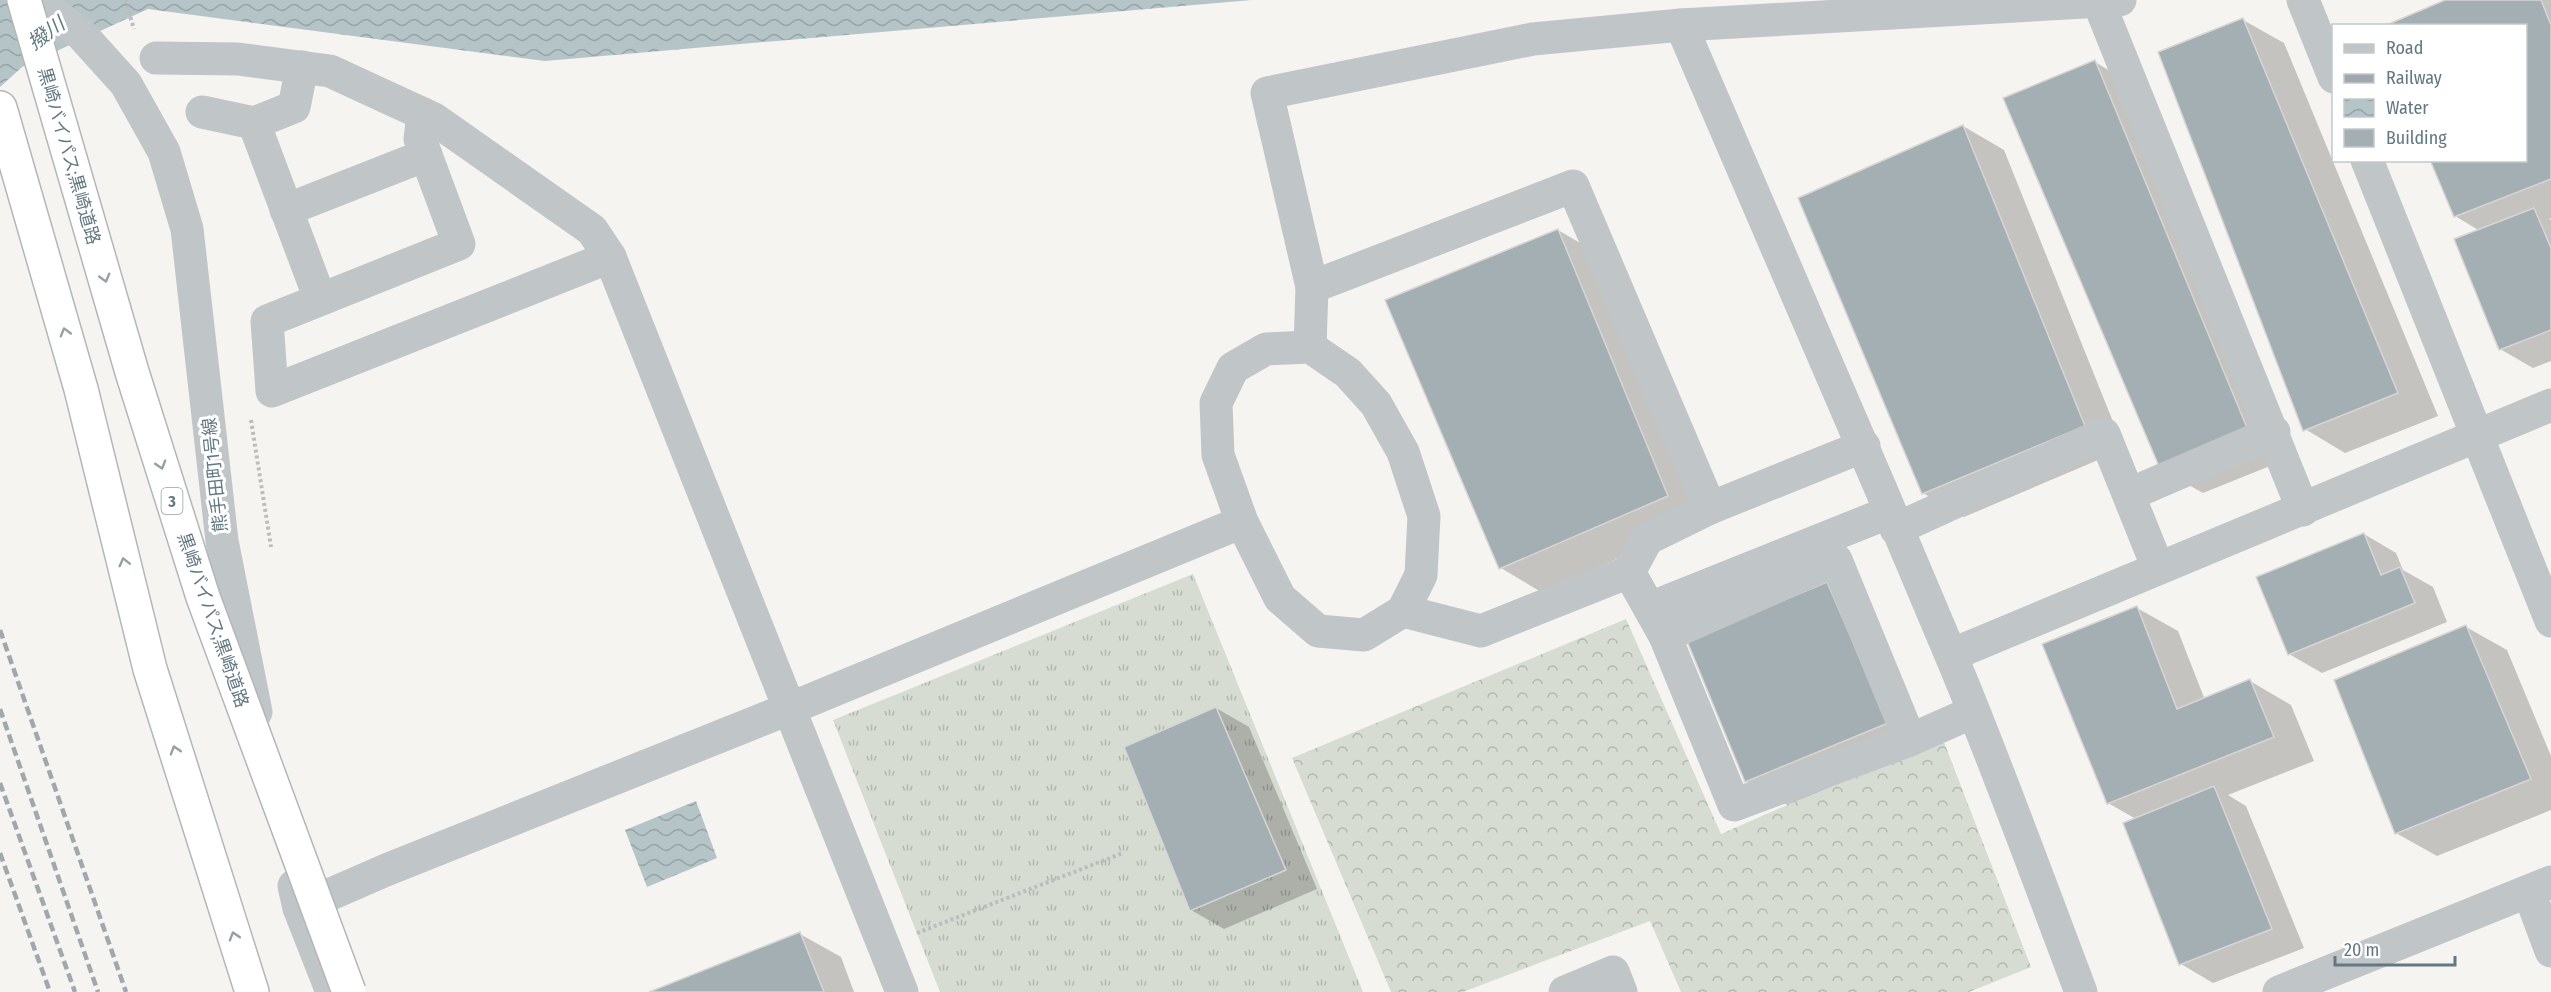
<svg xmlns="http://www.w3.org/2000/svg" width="2551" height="992" font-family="'Fira Sans Condensed','Noto Sans JP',sans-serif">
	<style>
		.grass { fill: url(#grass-tufts) }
		.forest { fill: url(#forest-crowns) }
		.water { fill: url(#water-waves) }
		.shadow { fill: #0003 }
		.building { fill: #a4afb3; stroke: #d6d6d4; stroke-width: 1.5 }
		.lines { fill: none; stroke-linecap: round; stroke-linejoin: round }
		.highway-casing { stroke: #b3b7ba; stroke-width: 36 }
		.path { stroke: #babdbf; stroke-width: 4; stroke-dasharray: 3 3; stroke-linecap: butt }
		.minor { stroke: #c0c5c7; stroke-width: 33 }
		.highway { stroke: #fff; stroke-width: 33 }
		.rail { stroke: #a0a8ad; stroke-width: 4.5; stroke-dasharray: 9 4.5; stroke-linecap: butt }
		.highway-bridge-casing { stroke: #b3b7ba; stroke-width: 36; stroke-linecap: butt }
		.highway-bridge { stroke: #fff; stroke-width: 33 }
		.oneway { stroke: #92a0a8 }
		.labels { text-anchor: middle; stroke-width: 6; stroke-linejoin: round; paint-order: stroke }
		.shield { fill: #fff; stroke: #92a0a8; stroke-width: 1.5 }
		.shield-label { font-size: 16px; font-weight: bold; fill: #637883 }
		.street-label { font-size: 18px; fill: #637883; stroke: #fff }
		.water-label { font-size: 20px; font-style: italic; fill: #5e7b80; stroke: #fff }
	</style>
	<defs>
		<pattern id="grass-tufts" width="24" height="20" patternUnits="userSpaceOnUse" patternTransform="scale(1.5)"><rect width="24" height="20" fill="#d7dcd2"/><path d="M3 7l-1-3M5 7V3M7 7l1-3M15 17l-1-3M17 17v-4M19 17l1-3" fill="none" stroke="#b2b7b0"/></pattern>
		<pattern id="forest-crowns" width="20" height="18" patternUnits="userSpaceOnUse" patternTransform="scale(1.5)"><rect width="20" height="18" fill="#d7dcd2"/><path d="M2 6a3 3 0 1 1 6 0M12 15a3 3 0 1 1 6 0" fill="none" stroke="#b2b7b0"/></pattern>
		<pattern id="water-waves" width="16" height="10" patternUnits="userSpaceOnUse" patternTransform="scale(1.5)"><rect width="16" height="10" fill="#b5c4c7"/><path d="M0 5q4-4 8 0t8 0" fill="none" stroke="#97a4a7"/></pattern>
	</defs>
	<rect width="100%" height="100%" fill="#f5f4f1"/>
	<path class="grass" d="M1193,574l170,418h-423l-107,-272z"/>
	<path class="forest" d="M1626,619l95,215 221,-97 89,230 -62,25h-288l-31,-71 -187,71h-72l-99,-234z"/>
	<g class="water">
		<path d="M0,0h1252l-707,61 -397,-52 -126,58 -22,20z"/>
		<path d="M696,801l21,57 -70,29 -22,-57z"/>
	</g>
	<g class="shadow">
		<path d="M2449,0h102v218l-2,1 2,1v141l-18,7 -33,-19 -20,-118 -25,-15 71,-56v-134z"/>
		<path d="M2243,20l41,23 154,373 -93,37 -40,-24z"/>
		<path d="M2095,62l40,24 155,372 -87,35 -41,-23z"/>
		<path d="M1963,126l41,24 120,299 -160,68 -41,-24z"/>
		<path d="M1558,230l41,24 109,265 -167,73 -40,-24z"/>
		<path d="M2364,534l32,19 7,17 30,17 14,35 -125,51 -33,-19z"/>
		<path d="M1827,584l41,23 60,139 -141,59 -41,-24z"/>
		<path d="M2137,608l41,23 27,69 45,-19 41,24 23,56 -86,34 18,11 58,142 -91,35 -32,-19 -56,-140 11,-5 -28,-16z"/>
		<path d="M2466,627l41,23 44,106v54l-114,46 -41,-23z"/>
		<path d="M1216,708l33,19 68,162 -93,40 -33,-19z"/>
		<path d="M800,934l41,23 13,35h-200z"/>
	</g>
	<g class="building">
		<path d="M2445,0h96l10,25v154l-97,38 -24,-57h96v-134h-142z"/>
		<path d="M2243,18l155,375 -95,38 -145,-379z"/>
		<path d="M2095,60l155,375 -89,36 -158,-373z"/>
		<path d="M1963,125l122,301 -163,68 -124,-296z"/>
		<path d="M2534,208l17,40v82l-52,20 -45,-111z"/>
		<path d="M1558,229l110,267 -169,73 -114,-269z"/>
		<path d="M2364,533l17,42 19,-8 15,36 -127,52 -32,-78z"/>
		<path d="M1827,582l61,141 -143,59 -58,-141z"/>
		<path d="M2137,606l40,103 73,-30 24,58 -167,67 -65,-160z"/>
		<path d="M2466,625l65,154 -136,55 -61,-154z"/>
		<path d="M1216,707l70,163 -96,41 -66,-164z"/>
		<path d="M2214,786l58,143 -93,36 -56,-142z"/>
		<path d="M800,932l24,60h-175z"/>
	</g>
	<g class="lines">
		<g class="highway-casing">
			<path id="highway" d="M0,108l81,281 69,280 102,323"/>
		</g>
		<g class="path">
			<path d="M125,0l9,29"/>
			<path d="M251,420l20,127"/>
			<path d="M917,933l206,-80"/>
		</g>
		<g class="minor">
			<path d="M34,0l46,33 46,51 38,68 23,77 35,312 34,171"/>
			<path d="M2303,0l31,77"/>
			<path d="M2099,3l204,507"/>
			<path d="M156,58l82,1 92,12 104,48 158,111 18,27 292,735"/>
			<path d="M202,112l52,11 66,176"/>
			<path d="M423,114l-3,25 39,105 -192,77 5,70 338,-134"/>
			<path d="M254,123l40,-16 8,-40"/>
			<path d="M2367,160l184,461"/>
			<path d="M286,210l140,-55"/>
			<path d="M1312,287l261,-101 137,322"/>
			<path d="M1310,347l2,-60 -45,-194 266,-54 148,-14"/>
			<path d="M2130,494l144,-62"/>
			<path d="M1896,529l208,-95 54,134"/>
			<path d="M1629,572l18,-33 63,-31 154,-62"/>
			<path d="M1650,608l240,-96"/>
			<path d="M1403,611l78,20 148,-59 36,64 69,169 176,-65 63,-28"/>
			<path d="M1665,636l171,-76 74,180"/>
			<path d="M1951,655l600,-250"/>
			<path d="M294,886l5,22 33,84"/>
			<path d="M2529,892l22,59"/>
			<path d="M299,908l87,-38 405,-162 451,-186 -24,-67 -2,-52 17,-35 33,-19 44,-2 38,26 28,31 27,48 21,64 -3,59 -18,36 -39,24 -46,-4 -38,-33 -38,-76"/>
			<path d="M1565,992l48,-20 8,20"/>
			<path d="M2081,992c-43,-113 -84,-227 -131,-339 -88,-210 -178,-419 -269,-628l439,-25"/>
			<path d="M2279,992l272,-110"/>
		</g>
		<use href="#highway" class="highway"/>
		<g class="rail">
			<path d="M0,630l126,362"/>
			<path d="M0,709l98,283"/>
			<path d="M0,783l75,209"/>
			<path d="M0,853l50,139"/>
		</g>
		<g class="highway-bridge-casing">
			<path id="highway-bridge" d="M24,0l108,372 71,225 146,395"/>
		</g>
		<use href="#highway-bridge" class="highway-bridge"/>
	</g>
	<defs><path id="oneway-chevron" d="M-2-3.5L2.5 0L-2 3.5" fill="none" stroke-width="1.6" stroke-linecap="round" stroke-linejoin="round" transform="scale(1.5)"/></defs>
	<g class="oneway">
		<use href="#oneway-chevron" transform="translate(105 278) rotate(74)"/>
		<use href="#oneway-chevron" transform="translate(65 332) rotate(-106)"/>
		<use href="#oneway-chevron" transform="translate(161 465) rotate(73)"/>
		<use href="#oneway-chevron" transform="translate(124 562) rotate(-104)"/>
		<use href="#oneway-chevron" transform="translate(175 750) rotate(-107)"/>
		<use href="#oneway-chevron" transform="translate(234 936) rotate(-107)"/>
	</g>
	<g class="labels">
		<rect class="shield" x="161.5" y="488" width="21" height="26" rx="4.5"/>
		<g class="shield-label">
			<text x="172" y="507">3</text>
		</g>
		<g class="street-label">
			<text transform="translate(69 156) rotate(74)" y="6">黒崎バイパス;黒崎道路</text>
			<text transform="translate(215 475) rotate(-96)" y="6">熊手田町1号線</text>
			<text transform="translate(213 620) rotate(71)" y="6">黒崎バイパス;黒崎道路</text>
		</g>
		<g class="water-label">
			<text transform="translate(46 33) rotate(-36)" y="7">撥川</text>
		</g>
	</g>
	<rect x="2332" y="24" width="195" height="138" fill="#ffffff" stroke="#c1c9cd" stroke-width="1.5"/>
	<rect x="2344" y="44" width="30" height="9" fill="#c0c5c7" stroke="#c1c9cd" stroke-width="1.5"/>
	<text x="2386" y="54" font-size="18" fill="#637883">Road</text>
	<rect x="2344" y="74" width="30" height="9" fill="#a0a8ad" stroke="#c1c9cd" stroke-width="1.5"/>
	<text x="2386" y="84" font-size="18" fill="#637883">Railway</text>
	<rect x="2344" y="99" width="30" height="18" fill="url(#water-waves)" stroke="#c1c9cd" stroke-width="1.5"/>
	<text x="2386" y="114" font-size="18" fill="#637883">Water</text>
	<rect x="2344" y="129" width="30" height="18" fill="#a4afb3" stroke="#c1c9cd" stroke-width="1.5"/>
	<text x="2386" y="144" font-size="18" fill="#637883">Building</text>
	<path d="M2335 956v9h120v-9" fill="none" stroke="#637883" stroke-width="3"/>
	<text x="2344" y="956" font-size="18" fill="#637883" stroke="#ffffff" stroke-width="4.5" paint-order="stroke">20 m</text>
</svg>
